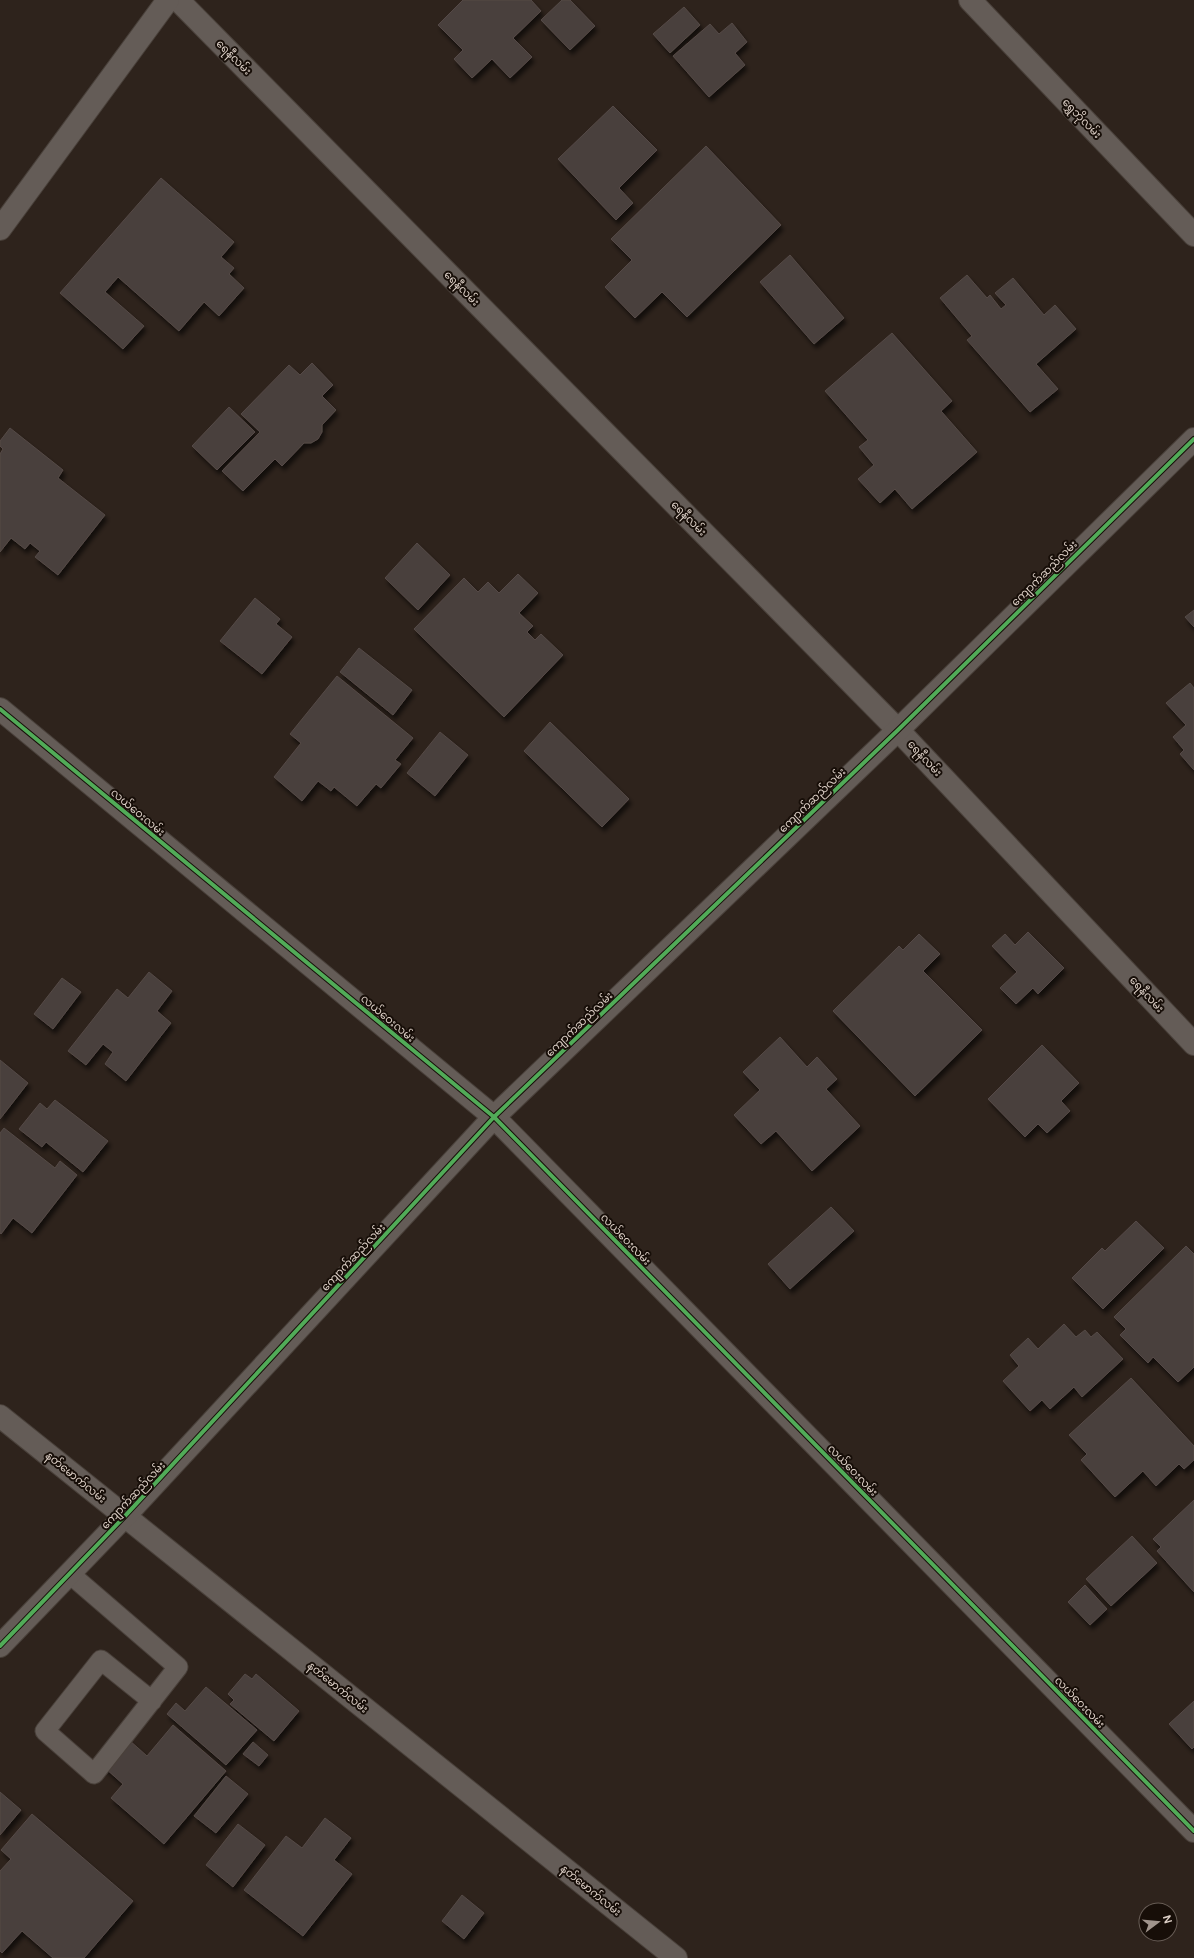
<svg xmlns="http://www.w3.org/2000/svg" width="1194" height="1958" font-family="'DM Sans','Noto Sans Myanmar',sans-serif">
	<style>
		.building { fill: #4a403c; stroke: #554a47; filter: url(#shadow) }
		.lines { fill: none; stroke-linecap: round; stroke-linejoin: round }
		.service-casing { stroke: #49403a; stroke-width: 21 }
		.minor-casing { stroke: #49403a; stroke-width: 24 }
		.service { stroke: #645c57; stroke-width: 19 }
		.minor { stroke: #645c57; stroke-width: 22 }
		.cycleway-casing { stroke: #170e08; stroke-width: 6 }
		.cycleway { stroke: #51ab58; stroke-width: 4 }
		.labels { text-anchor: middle; stroke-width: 4; stroke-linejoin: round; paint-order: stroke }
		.street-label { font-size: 11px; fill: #ded1c8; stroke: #170e08 }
	</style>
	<defs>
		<filter id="shadow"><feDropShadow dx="2.5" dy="4.5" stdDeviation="2" flood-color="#0009"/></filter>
	</defs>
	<rect width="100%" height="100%" fill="#2e231c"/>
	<g class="building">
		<path d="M463,0h68l10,11 -28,27 19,19 -22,21 -18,-19 -20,19 -18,-19 9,-9 -25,-25z"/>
		<path d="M562,0h8l25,26 -25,24 -29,-30z"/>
		<path d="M684,7l16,18 -30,28 -17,-19z"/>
		<path d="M732,23l15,19 -12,11 10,12 -36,32 -36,-41 37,-32 9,10z"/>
		<path d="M613,106l44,44 -38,38 14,15 -17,17 -58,-61z"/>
		<path d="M706,146l75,79 -94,92 -25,-25 -27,26 -30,-31 27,-27 -21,-21z"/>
		<path d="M161,178l73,64 -13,15 13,11 -5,6 15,14 -25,28 -15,-14 -25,29 -61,-54 -13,15 39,34 -21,23 -63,-56z"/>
		<path d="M790,255l54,63 -30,26 -54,-62z"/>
		<path d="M967,275l20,23 3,-3 11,14 5,-4 -11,-12 18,-15 31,37 11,-10 21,24 -40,35 22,25 -28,23 -63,-72 5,-4 -32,-38z"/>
		<path d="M892,333l60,68 -11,10 36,41 -65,57 -17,-20 -15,14 -22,-24 16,-14 -15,-18 9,-7 -43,-49z"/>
		<path d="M312,363l21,22 -11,11 14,14 -14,15v7l-4,7 -7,4h-7l-22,23 -7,-7 -32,32 -21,-20 38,-39 -19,-18 48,-49 11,10z"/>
		<path d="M229,407l26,25 -38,38 -25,-24z"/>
		<path d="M10,428l53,42 -5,8 47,37 -47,60 -23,-18 5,-6 -10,-8 -5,6 -14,-11 -11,14v-98l3,-5 -3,-3v-5z"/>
		<path d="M417,543l33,32 -32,35 -33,-32z"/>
		<path d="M518,574l20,19 -19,20 14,13 -6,6 8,8 6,-6 22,21 -59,62 -90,-88 50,-51 14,14 10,-10 11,11z"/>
		<path d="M255,598l25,21 -4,5 16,13 -30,37 -42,-33z"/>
		<path d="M1194,610v17l-9,-10z"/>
		<path d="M359,648l53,42 -19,25 -53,-43z"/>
		<path d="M337,676l76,62 -18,22 6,4 -20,24 -5,-4 -19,22 -23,-19 -3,4 -13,-10 -16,20 -28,-24 27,-34 -11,-9z"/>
		<path d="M1190,683l4,5v82l-14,-16 4,-4 -11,-13 13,-12 -20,-22z"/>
		<path d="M550,722l79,77 -27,28 -78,-76z"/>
		<path d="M440,732l28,23 -33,41 -28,-23z"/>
		<path d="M1028,932l36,36 -26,26 -5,-6 -17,16 -16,-16 17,-16 -25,-26 13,-12 10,11z"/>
		<path d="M919,934l21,20 -17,17 59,59 -67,66 -82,-85 66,-65 4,4z"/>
		<path d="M149,972l23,19 -15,20 14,12 -45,58 -21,-17 8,-12 -10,-8 -17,21 -18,-14 49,-62 11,9z"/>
		<path d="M62,978l19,14 -28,37 -19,-15z"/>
		<path d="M780,1037l27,30 10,-10 20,22 -11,10 34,37 -48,45 -36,-40 -15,13 -27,-29 26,-25 -17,-18z"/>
		<path d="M1042,1045l37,38 -18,18 9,10 -23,22 -9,-9 -13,13 -37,-38z"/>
		<path d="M0,1060l28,23 -28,36z"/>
		<path d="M55,1100l53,41 -25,31 -37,-30 -4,5 -23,-18 21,-26 7,6z"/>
		<path d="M4,1128l51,40 5,-7 17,14 -45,58 -19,-15 -12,16 -1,-1v-100z"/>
		<path d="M831,1207l23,24 -64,58 -22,-25z"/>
		<path d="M1136,1221l28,27 -61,61 -31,-31 30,-30 3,3z"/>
		<path d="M1186,1246l8,8v113l-16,15 -25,-25 -5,6 -28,-28 6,-6 -12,-12z"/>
		<path d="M1064,1324l12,13 9,-7 6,7 6,-5 26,27 -41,38 -8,-10 -24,22 -8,-9 -12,11 -27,-30 16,-15 -9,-11 18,-17 10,11z"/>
		<path d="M1131,1378l63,68v14l-10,9 -5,-5 -23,22 -13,-15 -28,26 -34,-37 6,-6 -18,-19z"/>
		<path d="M1194,1500v92l-37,-41 4,-4 -8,-8z"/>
		<path d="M1132,1536l25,27 -46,43 -25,-27z"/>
		<path d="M1085,1585l22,24 -17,16 -22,-23z"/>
		<path d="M245,1674l7,5 4,-5 43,37 -25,30 -44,-37 4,-4 -6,-6z"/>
		<path d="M206,1687l51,43 -31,35 -59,-51 9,-11 9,8z"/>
		<path d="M1194,1701v46l-2,2 -23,-25z"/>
		<path d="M173,1725l53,46 -62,73 -53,-46 12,-14 -27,-24 24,-28 27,24z"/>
		<path d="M253,1742l15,13 -9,11 -16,-12z"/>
		<path d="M226,1776l22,18 -32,39 -22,-17z"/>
		<path d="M0,1792l21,18 -21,25z"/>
		<path d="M32,1814l101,87 -49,57h-31l-31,-27 -20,22 -2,-2v-80l11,-12 -10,-9z"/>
		<path d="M325,1818l26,20 -17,22 18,14 -49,62 -59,-46 42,-54 16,12z"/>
		<path d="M238,1824l27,21 -32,42 -27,-22z"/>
		<path d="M462,1895l22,18 -20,26 -22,-18z"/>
	</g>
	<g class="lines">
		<g class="service-casing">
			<path id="service" d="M70,1574l108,93 -84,107 -49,-43 56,-71 51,41"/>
		</g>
		<g class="minor-casing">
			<g id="minor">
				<path d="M178,0l720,730 296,314"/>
				<path d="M970,0l224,235"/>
				<path d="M0,229l168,-229"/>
				<path d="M0,709l494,408 700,714"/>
				<path d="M0,1416l676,542"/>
				<path d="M0,1646l125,-130 369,-399 404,-387 296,-291"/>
			</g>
		</g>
		<use href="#service" class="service"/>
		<use href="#minor" class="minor"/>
		<g class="cycleway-casing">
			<g id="cycleway">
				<path d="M0,709l494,408 700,714"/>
				<path d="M0,1646l125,-130 369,-399 404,-387 296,-291"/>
			</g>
		</g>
		<use href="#cycleway" class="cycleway"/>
	</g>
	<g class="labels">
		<g class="street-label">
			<text transform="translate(234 57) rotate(45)" y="4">ရေနီလမ်း</text>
			<text transform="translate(1082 118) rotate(46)" y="4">ရွှေဘိုလမ်း</text>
			<text transform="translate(462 288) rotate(45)" y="4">ရေနီလမ်း</text>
			<text transform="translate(689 518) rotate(45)" y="4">ရေနီလမ်း</text>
			<text transform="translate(1044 573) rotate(-45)" y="4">ကျောက်ဆည်လမ်း</text>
			<text transform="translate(925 758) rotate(47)" y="4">ရေနီလမ်း</text>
			<text transform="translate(812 800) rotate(-44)" y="4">ကျောက်ဆည်လမ်း</text>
			<text transform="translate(138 812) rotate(40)" y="4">လယ်ဝေးလမ်း</text>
			<text transform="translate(1147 994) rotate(47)" y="4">ရေနီလမ်း</text>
			<text transform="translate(388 1018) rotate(40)" y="4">လယ်ဝေးလမ်း</text>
			<text transform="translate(579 1024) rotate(-44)" y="4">ကျောက်ဆည်လမ်း</text>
			<text transform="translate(626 1239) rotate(46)" y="4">လယ်ဝေးလမ်း</text>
			<text transform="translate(353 1257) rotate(-47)" y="4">ကျောက်ဆည်လမ်း</text>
			<text transform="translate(853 1470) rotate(46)" y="4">လယ်ဝေးလမ်း</text>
			<text transform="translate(76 1477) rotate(39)" y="4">နတ်မောက်လမ်း</text>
			<text transform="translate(133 1495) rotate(-47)" y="4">ကျောက်ဆည်လမ်း</text>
			<text transform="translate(338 1687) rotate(39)" y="4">နတ်မောက်လမ်း</text>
			<text transform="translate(1080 1702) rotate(46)" y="4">လယ်ဝေးလမ်း</text>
			<text transform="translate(591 1890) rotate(39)" y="4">နတ်မောက်လမ်း</text>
		</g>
	</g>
	<g transform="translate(1158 1922) rotate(74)"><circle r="19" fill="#170e08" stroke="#675c55"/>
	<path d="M0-3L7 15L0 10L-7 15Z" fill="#a0948c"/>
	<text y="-6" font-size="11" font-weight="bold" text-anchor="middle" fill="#ded1c8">N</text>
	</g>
</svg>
